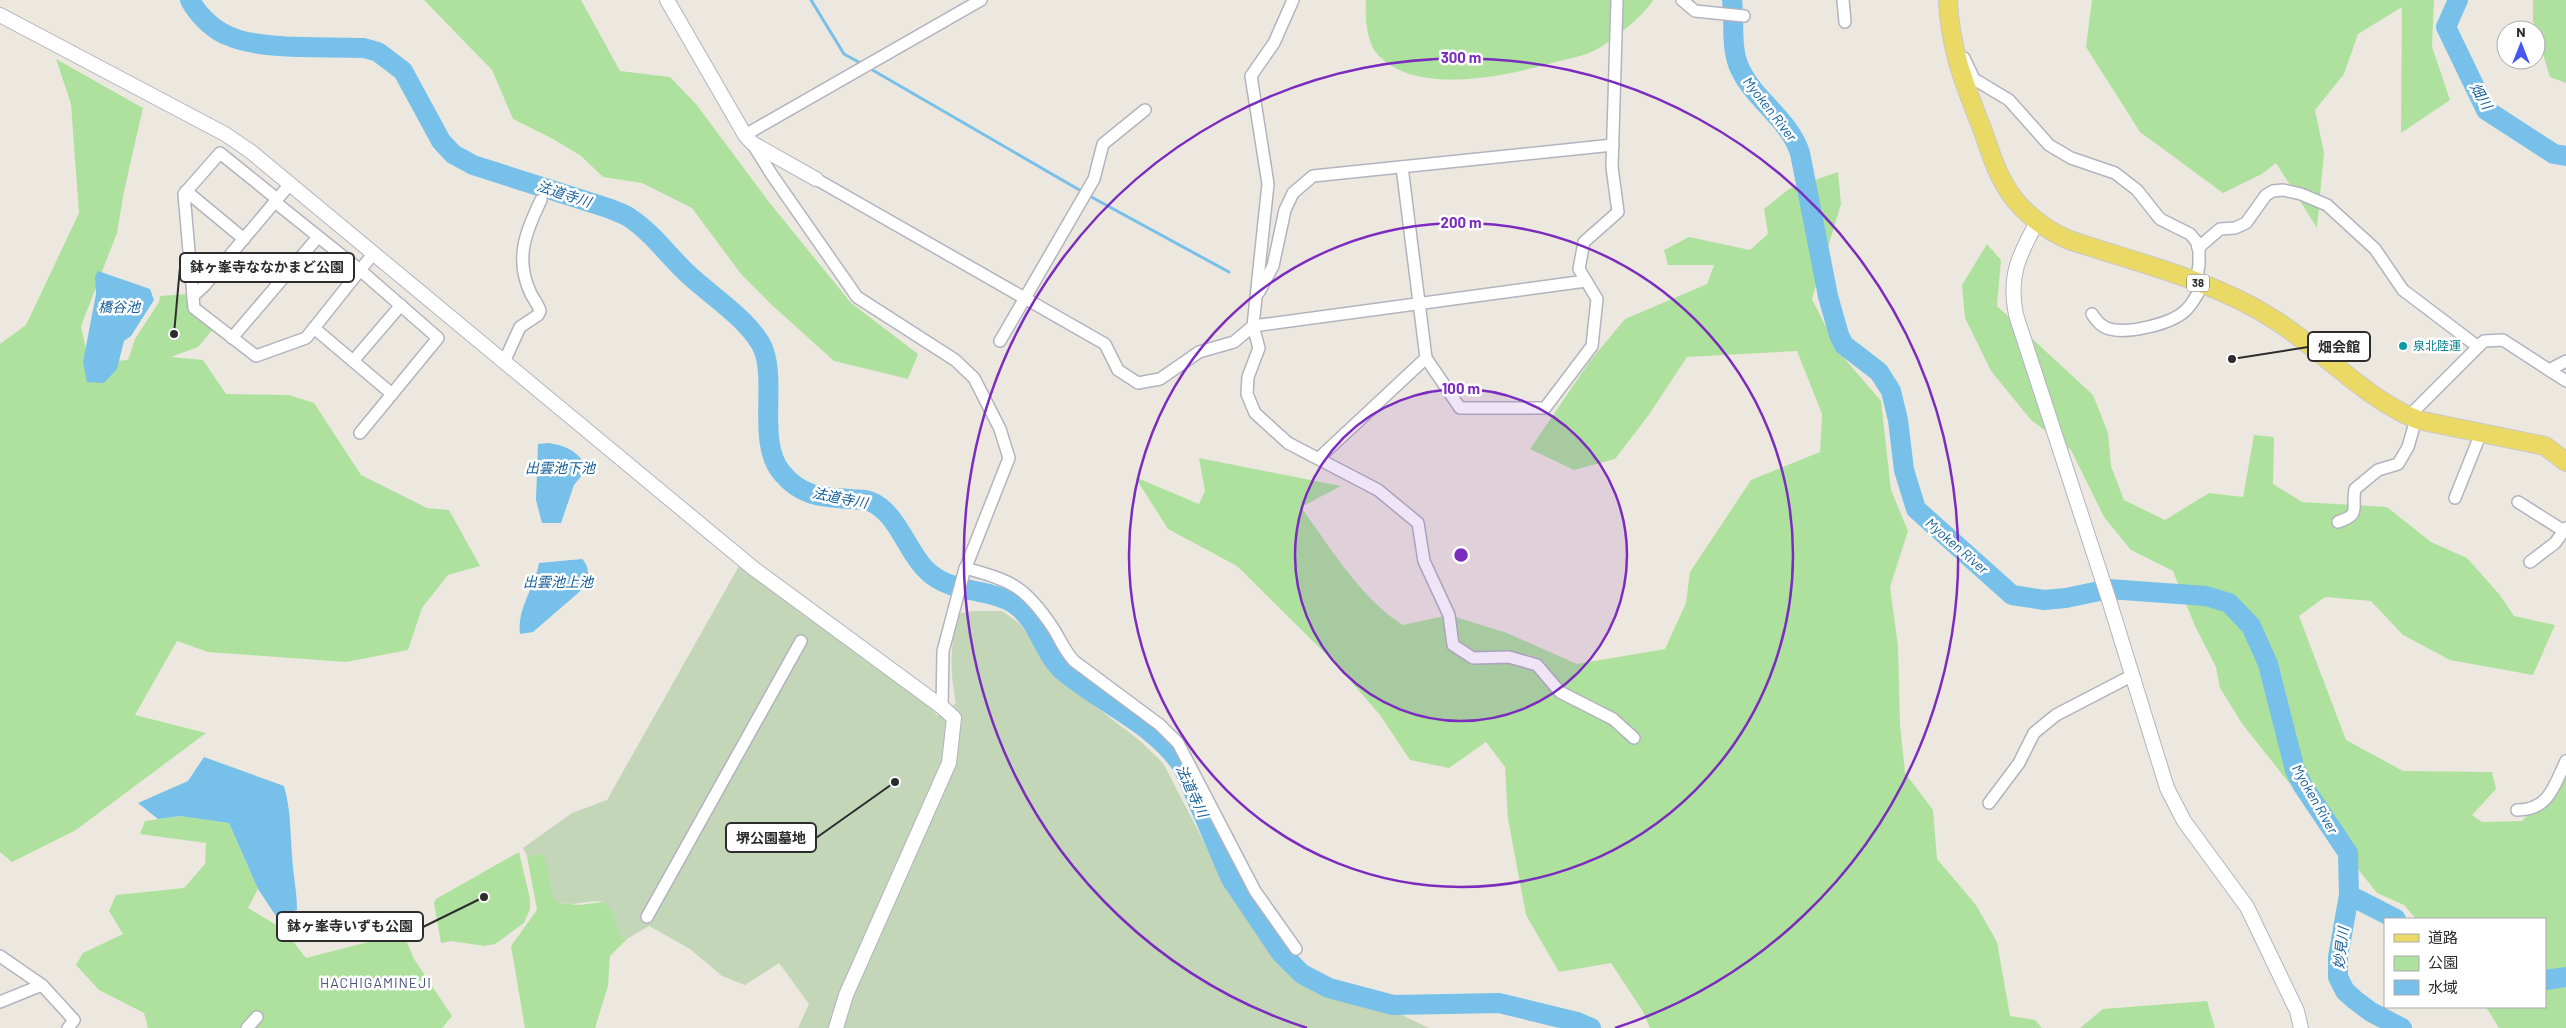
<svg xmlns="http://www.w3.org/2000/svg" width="2566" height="1028" font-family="Barlow,'Noto Sans JP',sans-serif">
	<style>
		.green { fill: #aee19e }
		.cemetery { fill: #c3d6b7 }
		.water { fill: #76c0ea }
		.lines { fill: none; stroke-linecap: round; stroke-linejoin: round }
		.stream { stroke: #76c0ea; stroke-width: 3 }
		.river { stroke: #76c0ea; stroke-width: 20 }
		.minor-casing { stroke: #b2b3bf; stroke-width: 14 }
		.tertiary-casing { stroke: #b2b3bf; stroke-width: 16 }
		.primary-casing { stroke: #c8c8c8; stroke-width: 20 }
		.minor { stroke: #fff; stroke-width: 11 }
		.tertiary { stroke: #fff; stroke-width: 14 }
		.primary { stroke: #ebd965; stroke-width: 18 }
		.ring { fill: none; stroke: #7b2cbf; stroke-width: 2.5 }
		.culture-dot { fill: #0f9aa8; stroke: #fff; stroke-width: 2 }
		.labels { text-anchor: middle; stroke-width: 5; stroke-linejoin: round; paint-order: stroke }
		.shield { fill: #fff; stroke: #6b6b6b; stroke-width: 1 }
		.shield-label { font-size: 11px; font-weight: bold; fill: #2c2c2c }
		.culture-label { font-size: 12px; fill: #0d838f; stroke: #fff; text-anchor: start }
		.water-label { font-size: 14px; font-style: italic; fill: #135e99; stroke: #fff }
		.neighbourhood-label { font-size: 14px; letter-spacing: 1px; fill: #4d517b; stroke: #fff }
		.centre { fill: #7b2cbf; stroke: #fff; stroke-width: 2.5 }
		.ring-label { font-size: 15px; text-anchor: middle; font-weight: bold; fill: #7b2cbf; stroke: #fff; stroke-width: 5; stroke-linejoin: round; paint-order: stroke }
		.leader { fill: none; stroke: #2c2c2c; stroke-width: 2 }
		.callout-dot { fill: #2c2c2c; stroke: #fff; stroke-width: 2 }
		.callout { fill: #fff; stroke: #2c2c2c; stroke-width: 2 }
		.callout-label { font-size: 14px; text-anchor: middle; font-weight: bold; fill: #2c2c2c }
	</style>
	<rect width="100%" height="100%" fill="#ede8df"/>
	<g class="green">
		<path d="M424,0h157l39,71 50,6 26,27 73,98 82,101 67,51 -10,25 -74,-18 -61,-55 -32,-32 -49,-66 -50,-25 -39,-6 -22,-21 -28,-17 -40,-20 -21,-49z"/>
		<path d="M1366,0h287c-9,16 -38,38 -54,48 -13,8 -32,11 -47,15 -47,13 -136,33 -174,-8 -12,-13 -13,-39 -12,-55z"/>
		<path d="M2092,0h342l-2,47 18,53 -49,33 1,-126 -44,27 -14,40 -29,36 9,43 -7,75 -41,-65 -14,11 -39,19 -83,-61 -54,-85z"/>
		<path d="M2533,0h33v83l-16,-6 -17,-56z"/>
		<path d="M56,59l87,49 -19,83 -7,42 -36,93 8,37 39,-3 7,-21 24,-37 1,-6 28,-2 25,35 -15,18 -27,10 32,3 23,34 63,1 25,8 47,72 66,33 22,2 31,56 -32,9 -26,33 -14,42 -62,12 -138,-10 -31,-11 -42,74 71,18 -130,97 -64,32 -12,-10v-508l26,-19 53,-112 -8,-109z"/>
		<path d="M1838,172l3,32 -29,95 26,52 43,50 10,89 17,41 -18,56 8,59 2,78 5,49 28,37 4,49 39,46 21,37 13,74 25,4 7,8h-392l-8,-18 -31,-47 -52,9 -33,-57 -18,-96 -3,-52 -19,-25 -37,26 -39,-8 -30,-45 -45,-52 -98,-97 -69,-37 -33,-52 64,27 6,-13 -6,-33 142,28 -40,21c28,39 61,93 102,118l46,-10 58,18 70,31 88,-15 21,-46 4,-31 61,-92 69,-28 2,-38 -25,-63 -110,6 -39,59 -33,43 -41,11 -44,-21 60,-88 35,-42 82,-35 7,-19h-46l-4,-15 25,-13 61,13 18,-16 -4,-25 25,-20z"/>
		<path d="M1987,244l14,16 -4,46 96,89 15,38 3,33 13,34 41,20 44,-27 34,4 11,-62 20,2 -1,47 29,18 85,5 44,35 36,16 32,36 15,22 41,9 -22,50 -83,-15 -47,-25 -32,-34 -46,-4 -26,19 47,124 57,31 89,1 4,17 -24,26 10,7 40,-1 44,-45v252h-67l-13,-21h59v-88h-129l-12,-14 -27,-12 -134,-168 -23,-37 -4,-21 -21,-41 -22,-55 -42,-21 -27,-33 -33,-67 -40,-30 -40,-49 -26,-53 -3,-33z"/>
		<path d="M180,816l49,7 29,66 -10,19 35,21 23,29 97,-25 11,26 38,57 -10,12h-294l-4,-15 -45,-23 -23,-25 7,-12 40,-19 -14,-23 7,-16 68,-7 21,-24 1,-21 -66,-9 5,-13z"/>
		<path d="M519,852l11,47v10l-6,14 -29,21 -10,2 -34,-5 -10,2 -7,-40 2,-4z"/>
		<path d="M544,854l16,49 19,2 25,-3 9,8 9,28 5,1 -17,17 -2,30 -13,42h-70l-14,-82 26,-36 -10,-54z"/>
		<path d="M2207,1001l8,27h-135l23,-19z"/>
	</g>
	<path class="cemetery" d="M739,566l189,139 10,11 18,-13c-7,-36 -5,-54 1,-89l17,-3h28l18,13 37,53 82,63 24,23 68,131 44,63 54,33 69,23 31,15h-631l11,-24 -30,-41 -34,22 -23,-9 -32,-27 -41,-23 -22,13 -5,-1c-10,-12 -2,-21 -18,-36 -18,-4 -34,9 -51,-4l-9,-44 -17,2 -4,-8 49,-35 35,-13z"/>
	<g class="water">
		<path d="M98,271l52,18 4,11 -23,36 -7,5 -7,28 -13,14 -17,-1 -4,-20 13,-68 -1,-17z"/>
		<path d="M548,443c20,3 29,8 40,25l-14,17 -13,38h-19l-6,-23 2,-56z"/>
		<path d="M582,559c7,6 8,20 3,28l-52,45 -13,2c-3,-27 15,-46 19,-71z"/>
		<path d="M204,757l80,29c7,25 6,44 8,69 1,19 5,36 5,55l-21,6 -18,-27 -29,-66 -49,-7 -22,3 -20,-16 50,-22z"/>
	</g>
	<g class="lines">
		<g class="stream">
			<path d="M811,0l33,54 20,11"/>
			<path d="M869,68l226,131 134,73"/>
		</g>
		<g class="river">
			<path d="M190,0c8,15 23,30 39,36 33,15 97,10 135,12l14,4 25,19 38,70 12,13 20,11 138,44c6,3 13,5 19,9 23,15 39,39 59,57 21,20 65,48 75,76 12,35 -7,93 18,122 20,24 40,24 69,26 5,1 13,0 18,2 30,11 38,55 63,74 23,18 58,14 81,28 25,16 30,50 50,68 40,34 91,52 120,96l48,112 50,74 21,21 27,14 64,17 106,-2 78,19 14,6"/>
			<path d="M1732,0c3,23 -2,48 8,69 15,32 49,50 60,84l28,143 11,39 5,10 35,27 12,19 7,29 6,50 12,39 96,86 32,5 22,-2 43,-9 97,7 23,7 22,23 17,38 27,106 8,16 45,67 1,42 -11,62v20l7,14 10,9 16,12 31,16"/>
			<path d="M2458,0l-12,27 40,83 68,44 12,2"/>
			<path d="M2349,895l47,24"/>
			<path d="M2545,980l21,-3"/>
		</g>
		<g class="minor-casing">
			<g id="minor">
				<path d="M1682,0l13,11 49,5"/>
				<path d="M1843,0l2,22"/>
				<path d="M1961,57l3,1 10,21 35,21 40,45 22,13 44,15 22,17 23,29 30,15 6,7 3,9v15l-3,17"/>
				<path d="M745,135l236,-135"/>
				<path d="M752,143l20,32 85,122 98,63 19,18 26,51 9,29 -45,114 -21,79 -1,56"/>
				<path d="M816,179l289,165 13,26 20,13 22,-4 39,-27 35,-10 19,-16 15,-142 -17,-108 23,-33 19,-43"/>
				<path d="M186,191l58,48"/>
				<path d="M277,199l-57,-46 -36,41 10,114 62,48 50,-18 67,-84"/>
				<path d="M275,202l85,68 78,68 -78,95"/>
				<path d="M2198,248l22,-19 15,-1 11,-5 20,-28 7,-4 10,-1 18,4 26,11 48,44 28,41 74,56"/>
				<path d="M1586,281l-333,45 6,22 -11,29 -1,17 8,19 33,30 90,47 40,33 6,38 25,54 4,30 20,13 36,-1 28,8 23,27 53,27 21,19"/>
				<path d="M1259,292l14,-26 12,-56 8,-17 20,-17 300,-31"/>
				<path d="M193,296l11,-10 86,-102"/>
				<path d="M2092,314c5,7 9,13 18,15 18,5 61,-5 75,-18 8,-7 12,-17 18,-26"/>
				<path d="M314,328l78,66"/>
				<path d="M232,338l86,-101"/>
				<path d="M1000,341l94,-162 9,-35 42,-34"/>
				<path d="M1426,358l34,50h85l47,-62 5,-47 -18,-30 5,-27 34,-30 -6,-45 5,-167"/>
				<path d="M353,361l48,-56"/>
				<path d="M504,362l16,-35 18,-12 2,-4c-2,-7 -6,-11 -9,-17 -17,-35 -5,-63 10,-94"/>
				<path d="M2549,370l17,-9"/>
				<path d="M2409,416l75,-75 19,-1 63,41"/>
				<path d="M1320,457l106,-99 -24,-191"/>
				<path d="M2455,498l26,-65"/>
				<path d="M2518,502l46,29"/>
				<path d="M2338,522c24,-8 13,-13 17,-33l23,-19 20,-6 10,-17 8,-28"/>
				<path d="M2530,562l25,-19 11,-15"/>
				<path d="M965,568c47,13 60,18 88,60 7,11 11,22 21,33l86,64 18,18 77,148 41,58"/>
				<path d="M1989,803l30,-40 15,-30 22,-18 77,-40"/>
				<path d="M2517,810c32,0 37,-24 49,-49"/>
				<path d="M647,917l154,-276"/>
				<path d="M0,956l42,29 32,35 -6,8"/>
				<path d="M0,1002l42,-17"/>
				<path d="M247,1028l10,-11"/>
			</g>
		</g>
		<g class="tertiary-casing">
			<g id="tertiary">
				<path d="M667,0l78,135 7,8 64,36"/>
				<path d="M0,15l225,119 25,17 503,417 189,139 12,11 -5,45 -103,232 -10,33"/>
				<path d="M2037,222c-18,33 -29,54 -21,93l93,285 58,188 17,33 63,86 50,104 4,17"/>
			</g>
		</g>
		<g class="primary-casing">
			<path id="primary" d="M1948,0c2,50 17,85 35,131 8,24 16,49 32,69 15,18 33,31 54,40 69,23 144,40 206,80 49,31 89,78 143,100l127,26 21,16"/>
		</g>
		<use href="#minor" class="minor"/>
		<use href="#tertiary" class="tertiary"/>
		<use href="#primary" class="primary"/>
	</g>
	<circle cx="1461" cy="555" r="166" fill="#7b2cbf" fill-opacity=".12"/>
	<g class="ring">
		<circle cx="1461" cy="555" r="166"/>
		<circle cx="1461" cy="555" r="332"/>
		<path d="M1307 1028A497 497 0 1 1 1615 1028"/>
	</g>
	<circle class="culture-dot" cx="2403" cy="346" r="5"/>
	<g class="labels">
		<rect class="shield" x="2187" y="274.5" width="22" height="17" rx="4"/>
		<g class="shield-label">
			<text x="2198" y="287">38</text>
		</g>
		<g class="culture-label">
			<text x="2413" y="350">泉北陸運</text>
		</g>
		<g class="water-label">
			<text transform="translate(2481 96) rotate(59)" y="5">畑川</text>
			<text transform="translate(1770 109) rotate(52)" y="5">Myoken River</text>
			<text transform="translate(564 194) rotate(18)" y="5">法道寺川</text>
			<text x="119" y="312">橋谷池</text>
			<text x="560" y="473">出雲池下池</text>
			<text transform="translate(840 498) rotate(11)" y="5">法道寺川</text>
			<text transform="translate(1957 546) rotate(41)" y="5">Myoken River</text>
			<text x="558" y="587">出雲池上池</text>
			<text transform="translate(1192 791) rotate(65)" y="5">法道寺川</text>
			<text transform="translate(2315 799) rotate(60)" y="5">Myoken River</text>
			<text transform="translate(2341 948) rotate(-83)" y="5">妙見川</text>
		</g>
		<g class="neighbourhood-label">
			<text x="376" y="988">HACHIGAMINEJI</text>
		</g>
	</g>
	<circle cx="1461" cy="555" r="8" class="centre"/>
	<g class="ring-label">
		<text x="1461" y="63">300 m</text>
		<text x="1461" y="228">200 m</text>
		<text x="1461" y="394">100 m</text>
	</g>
	<path class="leader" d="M174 334L180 267M2232 359L2308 347M895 782L816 838M484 897L423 927"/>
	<g class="callout-dot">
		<circle cx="174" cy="334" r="5"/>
		<circle cx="2232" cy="359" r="5"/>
		<circle cx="895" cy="782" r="5"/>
		<circle cx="484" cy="897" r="5"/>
	</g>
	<g class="callout">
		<rect x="180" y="253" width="174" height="29" rx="5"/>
		<rect x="2308" y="332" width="62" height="29" rx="5"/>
		<rect x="726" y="823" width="90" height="29" rx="5"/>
		<rect x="277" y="912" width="146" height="29" rx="5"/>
	</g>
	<g class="callout-label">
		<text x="267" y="272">鉢ヶ峯寺ななかまど公園</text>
		<text x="2339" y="352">畑会館</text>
		<text x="771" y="843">堺公園墓地</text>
		<text x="350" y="931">鉢ヶ峯寺いずも公園</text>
	</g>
	<rect x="2384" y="918" width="162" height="90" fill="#ffffff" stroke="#ababab"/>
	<rect x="2394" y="934" width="25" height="8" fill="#ebd965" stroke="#ababab"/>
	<text x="2428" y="943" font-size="15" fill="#2c2c2c">道路</text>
	<rect x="2394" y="956" width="25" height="15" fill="#aee19e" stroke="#ababab"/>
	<text x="2428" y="968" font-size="15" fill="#2c2c2c">公園</text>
	<rect x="2394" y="980" width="25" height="15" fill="#76c0ea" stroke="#ababab"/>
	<text x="2428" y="993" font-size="15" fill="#2c2c2c">水域</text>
	<g transform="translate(2521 45)"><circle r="24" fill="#ffffff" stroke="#ababab"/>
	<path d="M0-4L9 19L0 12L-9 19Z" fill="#4656f3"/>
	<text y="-8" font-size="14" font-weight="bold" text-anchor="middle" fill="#2c2c2c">N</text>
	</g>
</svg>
